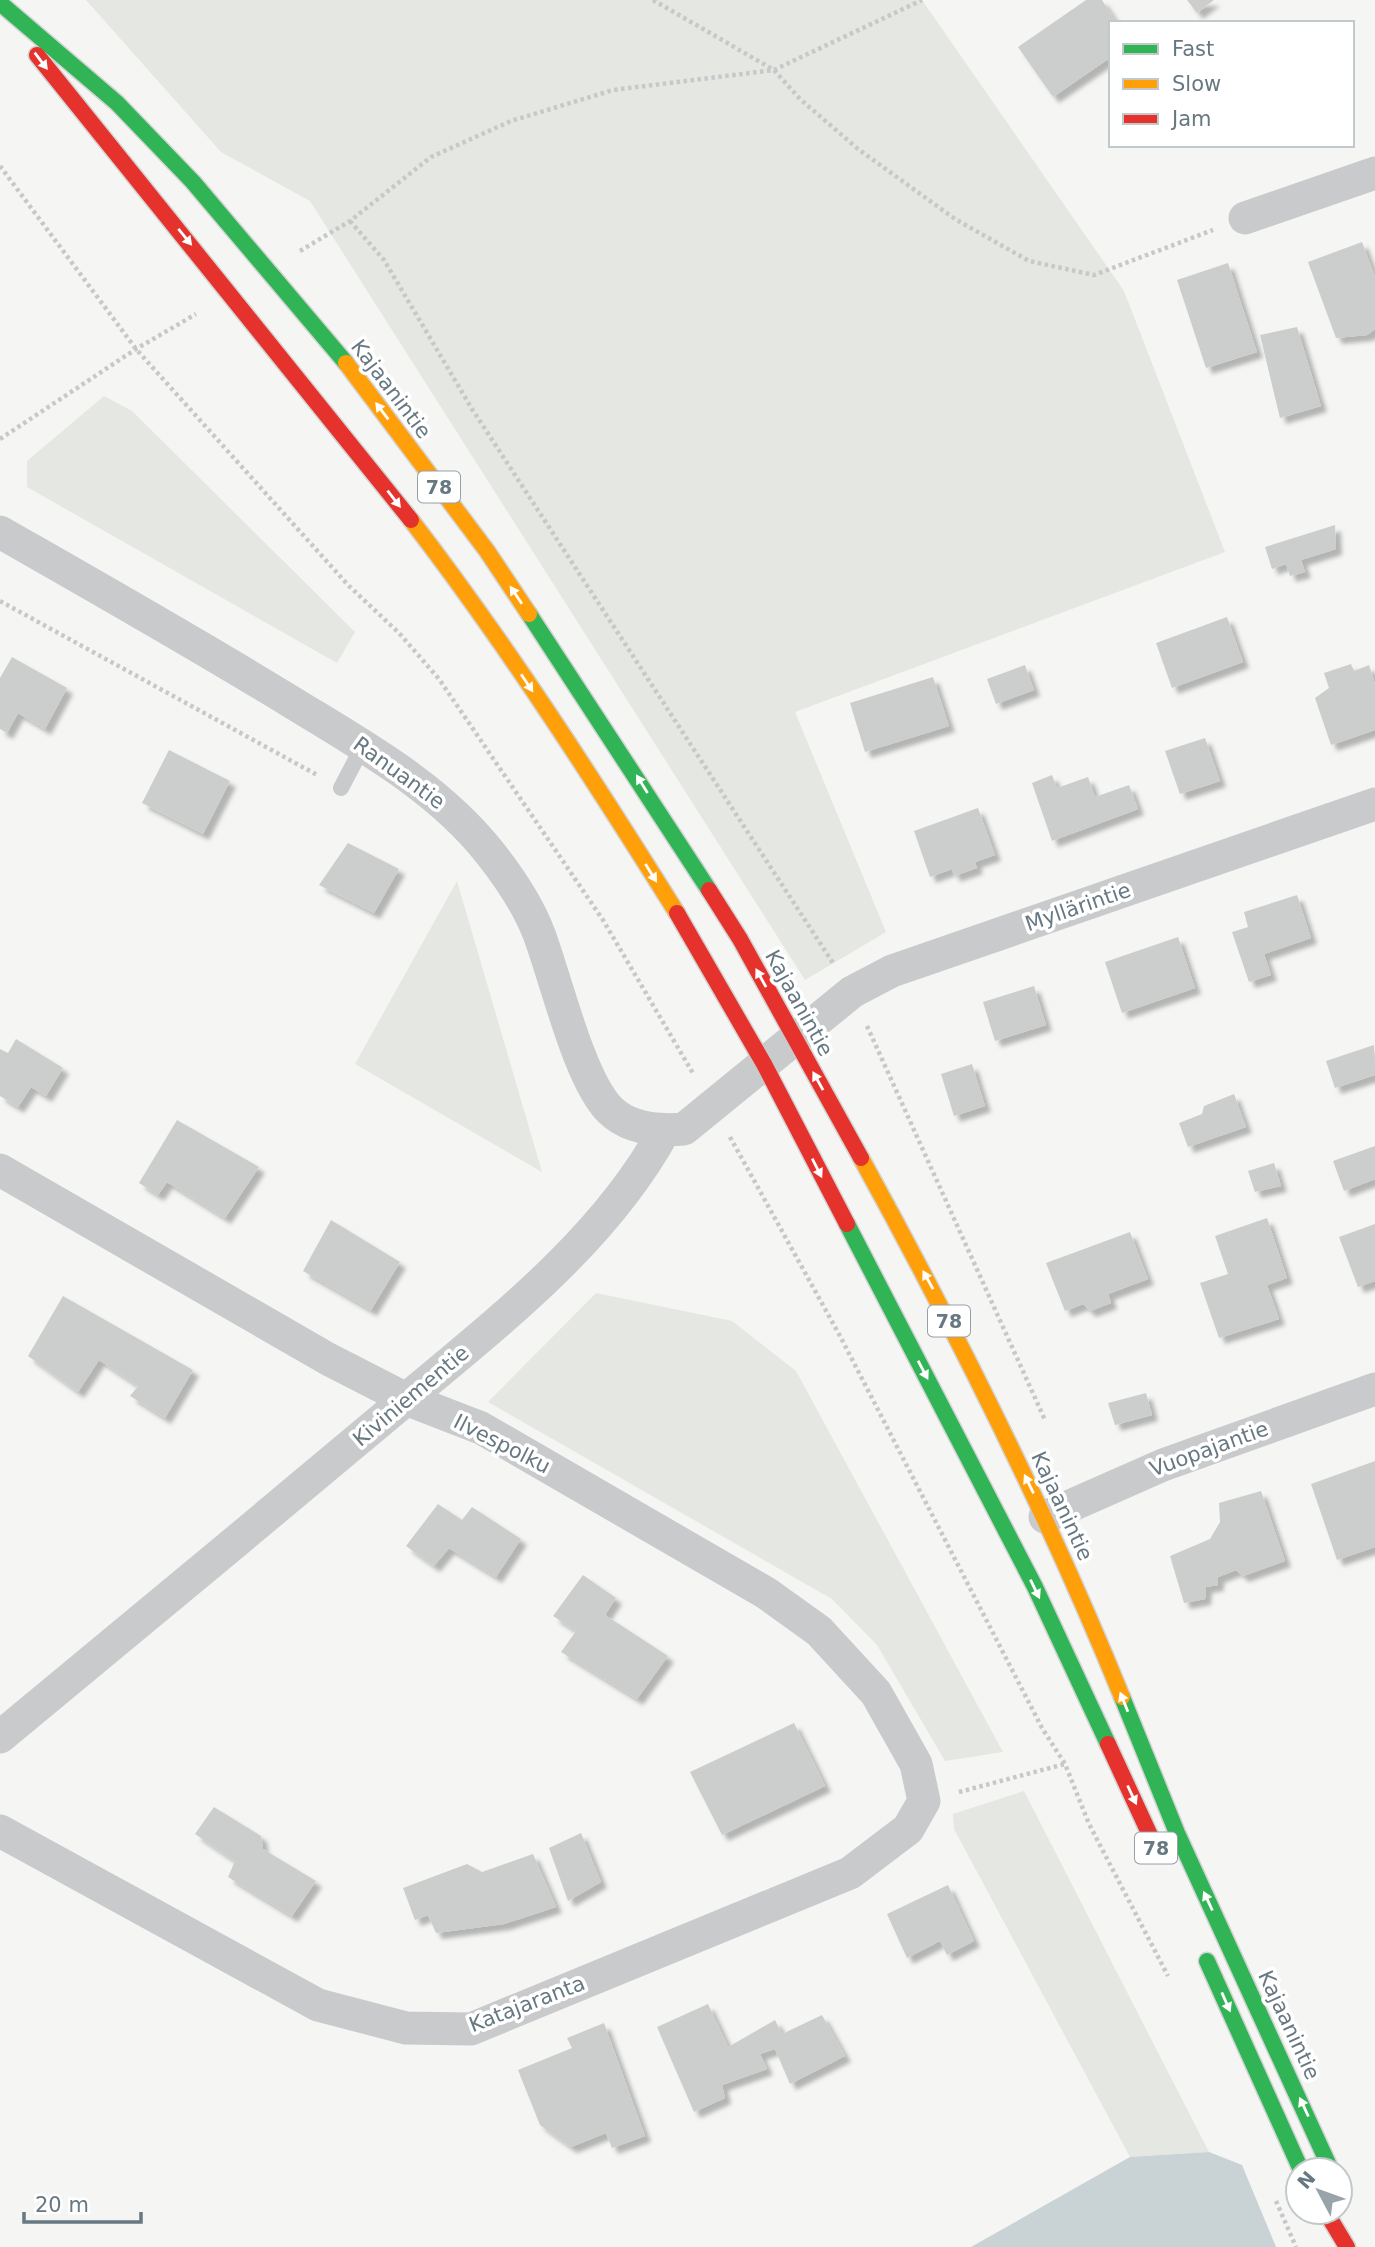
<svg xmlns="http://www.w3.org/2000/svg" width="1375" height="2247" font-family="'DejaVu Sans',sans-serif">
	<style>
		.green { fill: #e5e7e2 }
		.water { fill: #c9d2d4 }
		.building { fill: #cccece; filter: url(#shadow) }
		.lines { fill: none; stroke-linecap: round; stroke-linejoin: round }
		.fast-casing { stroke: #d2d3d3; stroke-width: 19 }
		.slow-casing { stroke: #d2d3d3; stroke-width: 19 }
		.jam-casing { stroke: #d2d3d3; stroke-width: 19 }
		.path { stroke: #c7c8c9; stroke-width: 4.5; stroke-dasharray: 3.5 3.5; stroke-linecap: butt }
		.lane { stroke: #c9cacb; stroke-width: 16 }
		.street { stroke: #c9cacb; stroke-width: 33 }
		.fast { stroke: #30b455; stroke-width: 16 }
		.slow { stroke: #ff9f0a; stroke-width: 16 }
		.jam { stroke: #e5322d; stroke-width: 16 }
		.oneway { fill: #fff }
		.labels { text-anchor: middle; stroke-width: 7; stroke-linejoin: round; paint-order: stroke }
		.shield { fill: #fff; stroke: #95a0a8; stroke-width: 2 }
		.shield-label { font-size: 19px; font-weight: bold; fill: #677882 }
		.street-label { font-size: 21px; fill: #677882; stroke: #fff }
	</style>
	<defs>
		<filter id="shadow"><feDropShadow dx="6" dy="6" stdDeviation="2" flood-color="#0004"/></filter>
	</defs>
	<rect width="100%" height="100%" fill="#f5f5f4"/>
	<g class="green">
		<path d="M86,0h836l202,291 101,261 -430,160 91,220 -81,48 -495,-779 -89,-49z"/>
		<path d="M104,396l28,15 223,221 -18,31 -310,-176v-26z"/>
		<path d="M457,881l85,291 -187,-108z"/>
		<path d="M596,1293l136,28 64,50 207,381 -58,9 -68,-116 -45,-46 -344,-197z"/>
		<path d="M1024,1791l185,361 -79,5 -176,-328 -1,-15z"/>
	</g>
	<path class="water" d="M1209,2152l33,13 34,82h-305l159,-90z"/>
	<g class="building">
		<path d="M1086,0h16l15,23h-6v34l-58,40 -35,-50z"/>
		<path d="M1187,0h27l-17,13z"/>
		<path d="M1362,242l13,35v52l-8,6 -31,3 -28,-76z"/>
		<path d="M1228,263l29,89 -51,16 -29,-88z"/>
		<path d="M1297,327l24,79 -41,12 -20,-83z"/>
		<path d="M1335,525l1,24 -35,11 4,12 -15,4 -4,-12 -14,5 -7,-22z"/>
		<path d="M1227,617l16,45 -71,26 -16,-45z"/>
		<path d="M12,657l55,31 -22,41 -27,-16 -11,20 -7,-4v-51z"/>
		<path d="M1351,664l3,7 15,-6 6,19v46l-44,15 -16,-47 14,-10 -5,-15z"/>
		<path d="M1025,665l9,25 -38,14 -9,-25z"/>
		<path d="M933,677l16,49 -84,26 -15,-49z"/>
		<path d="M1205,738l15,43 -40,13 -15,-43z"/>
		<path d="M169,750l61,31 -27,53 -61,-31z"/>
		<path d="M1052,775l5,13 31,-11 7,20 34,-12 9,24 -86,32 -20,-58z"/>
		<path d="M978,808l17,47 -20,7 2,6 -23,8 -2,-7 -22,8 -16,-46z"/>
		<path d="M348,843l51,26 -25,44 -55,-28z"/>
		<path d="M1297,895l14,43 -47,16 7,21 -22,7 -17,-50 16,-5 -4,-15z"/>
		<path d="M1178,937l17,51 -73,25 -17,-51z"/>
		<path d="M1034,986l12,39 -51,16 -12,-39z"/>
		<path d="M16,1039l47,29 -17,28 -15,-9 -13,20 -18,-11v-47l8,4z"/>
		<path d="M1374,1045l1,30 -40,13 -9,-27z"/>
		<path d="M972,1064l13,42 -31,10 -13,-42z"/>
		<path d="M1234,1094l12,33 -58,20 -9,-24 23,-9 2,-8z"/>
		<path d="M177,1120l82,47 -34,51 -58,-36 -9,13 -19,-12z"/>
		<path d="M1375,1146v33l-31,12 -11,-30z"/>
		<path d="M1274,1163l7,23 -26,6 -7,-21z"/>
		<path d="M1267,1218l20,60 -20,7 12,34 -60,19 -19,-55 28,-9 -13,-38z"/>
		<path d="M331,1220l69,42 -29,48 -68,-39z"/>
		<path d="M1375,1224v57l-17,6 -19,-50z"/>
		<path d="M1130,1232l18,47 -40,15 3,9 -21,8 -7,-7 -18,7 -19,-48z"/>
		<path d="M63,1296l130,74 -28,48 -35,-22 8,-10 -39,-26 -21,32 -50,-36z"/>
		<path d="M1146,1393l6,22 -37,10 -7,-22z"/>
		<path d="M1375,1461v86l-38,13 -26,-76z"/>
		<path d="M1261,1491l24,70 -42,15 -7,-6 -18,7v8l-12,2 -1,12 -21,4 -14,-47 40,-17 10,-17 -1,-19z"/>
		<path d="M438,1504l24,16 10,-13 49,32 -25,38 -47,-29 -15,18 -28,-20z"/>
		<path d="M583,1575l33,23 -11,17 63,41 -31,43 -76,-47 15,-21 -23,-15z"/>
		<path d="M794,1723l31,63 -103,49 -32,-63z"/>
		<path d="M214,1807l47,29 2,13 53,32 -24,35 -64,-39 7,-16 -40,-27z"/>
		<path d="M581,1833l20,49 -33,19 -19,-53z"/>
		<path d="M533,1854l23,53 -52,17 -68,9 -8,-18 -13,5 -12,-32 64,-24 15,8z"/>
		<path d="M948,1885l26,56 -27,14 -7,-14 -33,17 -20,-44z"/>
		<path d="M708,2004l20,43 47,-27 7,14 40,-19 23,41 -55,28 -15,-35 -15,5 7,15 -45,16 3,13 -31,14 -37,-85z"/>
		<path d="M604,2023l41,113 -33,12 -6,-15 -35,14 -31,-22 -22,-55 54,-22 -5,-10z"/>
	</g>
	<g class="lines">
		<g class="fast-casing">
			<g id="fast">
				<path d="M0,3l117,100 76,79 153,181"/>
				<path d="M529,614l180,276"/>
				<path d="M847,1224l188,363 73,157"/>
				<path d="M1122,1697l55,136 154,337"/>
				<path d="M1207,1961l94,209"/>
			</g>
		</g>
		<g class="slow-casing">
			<g id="slow">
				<path d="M346,363l141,188 42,63"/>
				<path d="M411,520c96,125 182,259 266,393"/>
				<path d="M861,1158c96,175 186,354 261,539"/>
			</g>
		</g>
		<g class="jam-casing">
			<g id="jam">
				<path d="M37,55l374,465"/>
				<path d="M709,890l31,49 121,219"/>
				<path d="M677,913l87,151 83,160"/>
				<path d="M1108,1744l47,102"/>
				<path d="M1326,2212l21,35"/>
			</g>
		</g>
		<g class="path">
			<path d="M653,0l121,70 26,29 58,50 97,70 74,42 65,14 119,-45"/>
			<path d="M0,166l136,183 212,236 51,48 40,46 164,241 91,155"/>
			<path d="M350,221l34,39 88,149 361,554"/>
			<path d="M300,251l50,-30 81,-64 80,-36 102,-31 161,-20 148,-70"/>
			<path d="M0,439l136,-90 60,-35"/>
			<path d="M0,601l319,175"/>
			<path d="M867,1026l178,394"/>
			<path d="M730,1137l110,199 202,392 23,36 24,60 79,152"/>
			<path d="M959,1792l106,-28"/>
			<path d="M1276,2201l20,46"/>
		</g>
		<path class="lane" d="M341,788l22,-42"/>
		<g class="street">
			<path d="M1245,218l130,-45"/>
			<path d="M0,532c98,56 197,112 293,171 70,43 145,84 197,150 19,24 38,52 49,81 17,45 40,145 71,176 19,19 50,21 74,19l168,-137 40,-21 483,-167"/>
			<path d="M0,1170l328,189 78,40 75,29 285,165 53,38 57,62 40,71 8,37 -16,28 -58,44 -379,156 -65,-1 -88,-23 -318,-174"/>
			<path d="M1045,1517l118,-52 212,-76"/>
			<path d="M0,1737c135,-112 270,-223 404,-336 94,-79 200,-160 260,-270"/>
		</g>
		<use href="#fast" class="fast"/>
		<use href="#slow" class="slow"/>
		<use href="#jam" class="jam"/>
	</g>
	<defs><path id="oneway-solid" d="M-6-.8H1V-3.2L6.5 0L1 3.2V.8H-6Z" transform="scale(1.75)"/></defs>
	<g class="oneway">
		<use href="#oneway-solid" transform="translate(41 61) rotate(53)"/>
		<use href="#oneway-solid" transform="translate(185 237) rotate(51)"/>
		<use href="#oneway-solid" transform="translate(382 411) rotate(-127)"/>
		<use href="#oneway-solid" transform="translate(394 499) rotate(52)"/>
		<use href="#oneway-solid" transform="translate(516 595) rotate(-124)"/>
		<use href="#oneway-solid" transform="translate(527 683) rotate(56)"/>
		<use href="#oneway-solid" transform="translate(642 784) rotate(-122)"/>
		<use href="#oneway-solid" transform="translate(651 873) rotate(58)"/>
		<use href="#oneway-solid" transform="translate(761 978) rotate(-119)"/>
		<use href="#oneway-solid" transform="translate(818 1081) rotate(-119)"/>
		<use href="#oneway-solid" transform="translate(817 1168) rotate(63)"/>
		<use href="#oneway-solid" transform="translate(928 1280) rotate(-119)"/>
		<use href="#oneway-solid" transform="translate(923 1370) rotate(62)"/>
		<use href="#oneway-solid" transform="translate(1029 1484) rotate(-116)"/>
		<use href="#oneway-solid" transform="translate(1035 1589) rotate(64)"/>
		<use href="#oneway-solid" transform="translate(1124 1702) rotate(-112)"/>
		<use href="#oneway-solid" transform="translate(1132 1795) rotate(65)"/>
		<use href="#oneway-solid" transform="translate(1208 1901) rotate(-115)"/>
		<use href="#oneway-solid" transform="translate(1226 2002) rotate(66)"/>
		<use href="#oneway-solid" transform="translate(1304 2107) rotate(-115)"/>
	</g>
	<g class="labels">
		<g class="shield">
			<rect x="418" y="471.5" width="42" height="31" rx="5"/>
			<rect x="928" y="1305.5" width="42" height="31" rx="5"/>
			<rect x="1135" y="1832.5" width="42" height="31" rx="5"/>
		</g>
		<g class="shield-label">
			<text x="439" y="494">78</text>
			<text x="949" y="1328">78</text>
			<text x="1156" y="1855">78</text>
		</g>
		<g class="street-label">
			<text transform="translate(391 389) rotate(53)" y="7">Kajaanintie</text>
			<text transform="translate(399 773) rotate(36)" y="7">Ranuantie</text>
			<text transform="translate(1078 907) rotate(-19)" y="7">Myllärintie</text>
			<text transform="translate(799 1003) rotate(61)" y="7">Kajaanintie</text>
			<text transform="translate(411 1396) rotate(-40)" y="7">Kiviniementie</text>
			<text transform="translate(502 1444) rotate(27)" y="7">Ilvespolku</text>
			<text transform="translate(1209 1449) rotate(-20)" y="7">Vuopajantie</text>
			<text transform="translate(1062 1506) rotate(65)" y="7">Kajaanintie</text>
			<text transform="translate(527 2004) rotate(-21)" y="7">Katajaranta</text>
			<text transform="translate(1289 2025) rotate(65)" y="7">Kajaanintie</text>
		</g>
	</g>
	<rect x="1109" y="21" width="245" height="126" fill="#ffffff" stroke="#c2c9cd" stroke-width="2"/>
	<rect x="1123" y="44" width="35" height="10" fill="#30b455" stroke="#c2c9cd" stroke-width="2"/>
	<text x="1172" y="56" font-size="21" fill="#677882">Fast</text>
	<rect x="1123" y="79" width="35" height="10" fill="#ff9f0a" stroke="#c2c9cd" stroke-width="2"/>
	<text x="1172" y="91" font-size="21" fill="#677882">Slow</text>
	<rect x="1123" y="114" width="35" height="10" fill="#e5322d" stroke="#c2c9cd" stroke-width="2"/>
	<text x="1172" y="126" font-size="21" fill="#677882">Jam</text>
	<g transform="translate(1319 2191) rotate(311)"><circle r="33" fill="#ffffff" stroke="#c2c9cd" stroke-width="2"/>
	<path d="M0-5L12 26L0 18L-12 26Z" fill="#99a4aa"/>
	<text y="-10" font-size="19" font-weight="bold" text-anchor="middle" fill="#677882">N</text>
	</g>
	<path d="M24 2212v10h117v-10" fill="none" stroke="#677882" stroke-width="3.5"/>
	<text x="35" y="2212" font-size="21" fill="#677882" stroke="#ffffff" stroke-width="5" paint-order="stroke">20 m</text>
</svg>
